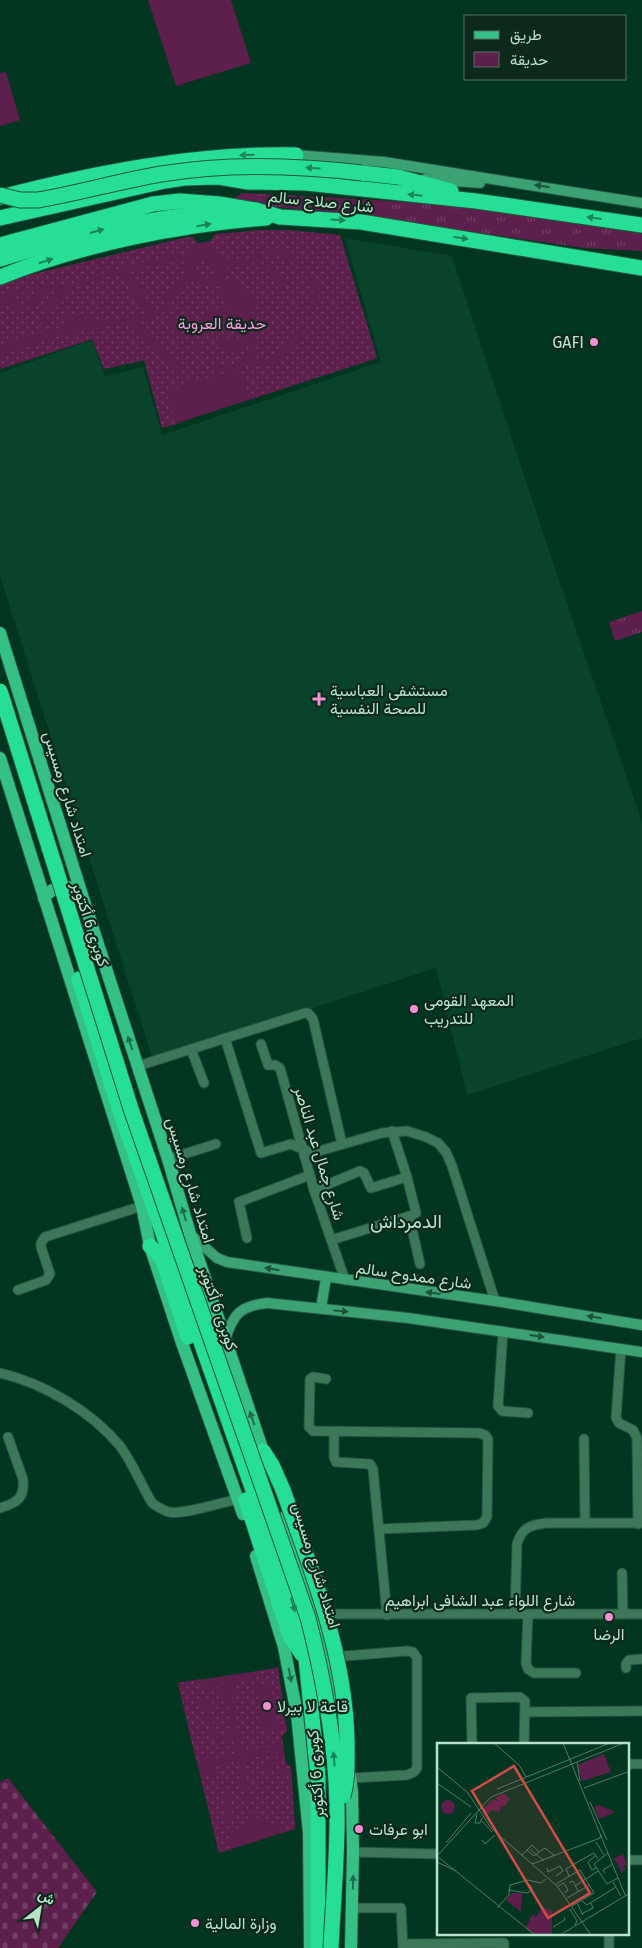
<svg xmlns="http://www.w3.org/2000/svg" width="642" height="1948" font-family="'Fira Sans',Vazirmatn,sans-serif">
	<style>
		.built { fill: #0a432b }
		.grass { fill: url(#grass-tufts) }
		.cemetery { fill: url(#cemetery-stones) }
		.park { fill: #5d1f4b }
		.garden { fill: url(#garden-dots); fill-rule: evenodd }
		.lines { fill: none; stroke-linecap: round; stroke-linejoin: round }
		.street-casing { stroke: #245540; stroke-width: 11 }
		.secondary-casing { stroke: #245540; stroke-width: 12 }
		.primary-casing { stroke: #245540; stroke-width: 14 }
		.highway-casing { stroke: #245540; stroke-width: 17 }
		.street { stroke: #3d775a; stroke-width: 9 }
		.secondary { stroke: #3ca173; stroke-width: 10 }
		.primary { stroke: #35c186; stroke-width: 12 }
		.highway { stroke: #27de97; stroke-width: 15 }
		.highway-bridge-casing { stroke: #245540; stroke-width: 17; stroke-linecap: butt }
		.highway-bridge { stroke: #27de97; stroke-width: 15 }
		.oneway { fill: #1a845a }
		.oneway2 { fill: #1d533a }
		.oneway3 { fill: #1f6d4c }
		.poi-dot { fill: #f491d4; stroke: #0d291c; stroke-width: 2 }
		.labels { text-anchor: middle; stroke-width: 4.5; stroke-linejoin: round; paint-order: stroke }
		.street-label { font-size: 16px; fill: #b9e2cb; stroke: #0d291c }
		.park-label { font-size: 16px; fill: #fc9adc; stroke: #0d291c }
		.poi-label { font-size: 16px; fill: #b9e2cb; stroke: #0d291c; text-anchor: start }
		.quarter-label { font-size: 19px; fill: #b9e2cb; stroke: #0d291c }
		.inset-road { fill: none; stroke: #4c7b65; stroke-width: 1 }
		.view { fill: #d04d49; fill-opacity: 0.15; stroke: #d04d49; stroke-width: 2.5 }
		.inset-edge { fill: none; stroke: #b9e2cb; stroke-width: 2.5 }
	</style>
	<defs>
		<pattern id="grass-tufts" width="24" height="20" patternUnits="userSpaceOnUse" patternTransform="scale(1.25)"><rect width="24" height="20" fill="#5d1f4b"/><path d="M3 7l-1-3M5 7V3M7 7l1-3M15 17l-1-3M17 17v-4M19 17l1-3" fill="none" stroke="#723f64"/></pattern>
		<pattern id="cemetery-stones" width="16" height="16" patternUnits="userSpaceOnUse" patternTransform="scale(1.25)"><rect width="16" height="16" fill="#5d1f4b"/><path d="M2 7V4a2 2 0 0 1 4 0v3zM10 15v-3a2 2 0 0 1 4 0v3z" fill="#723f64"/></pattern>
		<pattern id="garden-dots" width="8" height="8" patternUnits="userSpaceOnUse" patternTransform="scale(1.25)"><rect width="8" height="8" fill="#5d1f4b"/><path d="M2 2h.1M6 6h.1" fill="none" stroke="#723f64" stroke-width="1.8" stroke-linecap="round"/></pattern>
	</defs>
	<rect width="100%" height="100%" fill="#033621"/>
	<path class="built" d="M345,238l107,18 94,286 96,280v216l-175,57 -31,-127 -283,92 -153,-484v-203l92,-33 13,36 38,-9 19,68 219,-73z"/>
	<g class="grass">
		<path d="M242,193l135,7 92,7 173,27v17l-58,-3 -201,-29 -148,-17 -1,-4z"/>
		<path d="M642,611v21l-27,9 -6,-19z"/>
	</g>
	<path class="cemetery" d="M8,1778l89,114 -39,56h-58v-166z"/>
	<g class="park">
		<path d="M148,0h83l20,63 -75,23z"/>
		<path d="M6,72l14,48 -20,6v-53z"/>
		<path d="M260,230h30l50,5 37,123 -215,70 -17,-68 -41,9 -11,-30 -93,30v-87l190,-45 4,1 3,5 14,-2 5,-7z"/>
		<path d="M278,1668l9,63 -5,6 4,26 5,4 4,62 -76,24 -41,-170z"/>
	</g>
	<g class="garden">
		<path d="M282,230l58,5 37,123 -125,41 -16,-30c15,-7 19,0 33,-4 24,-9 35,-31 44,-54 3,-6 6,-12 6,-18 -1,-14 -16,-29 -26,-37 -26,-20 -51,20 -75,0 -2,-2 -6,-5 -7,-9 -1,-5 1,-10 5,-13z"/>
		<path d="M187,237h6l4,5 -11,13c-41,2 -69,17 -107,27 -26,6 -56,1 -79,16v-16z"/>
		<path d="M270,255c21,-1 43,20 43,41 0,26 -27,62 -52,65l-5,-4 -2,-19 -5,-17 6,-16 -10,-18 -5,-6 -5,-2 -13,2 3,-13c16,-1 45,-7 52,12 2,4 1,8 1,10l6,-7c-9,-20 -18,-14 -33,-19l4,-4z"/>
		<path d="M205,260l4,2 6,7 -4,8 -10,2 -5,-4 -3,-6h3l4,-7z"/>
		<path d="M183,262l3,2 1,11 -15,14 -10,16 -7,7 -25,-41 22,-7z"/>
		<path d="M121,273l11,20 15,22 -51,6c-10,-12 -33,-13 -32,7l-16,4c-3,-7 -2,-12 1,-19 11,-28 46,-32 72,-40z"/>
		<path d="M189,279c9,8 18,10 28,4l11,28c-17,-2 -27,3 -35,18 -6,-4 -17,-8 -21,-14 -8,-11 11,-28 17,-36z"/>
		<path d="M58,290c-8,13 -19,27 -16,43l-24,6 -18,7 1,-41 7,-6 6,9c14,6 23,-8 31,-17z"/>
		<path d="M29,291h12c-6,7 -15,18 -25,12l-2,-8z"/>
		<path d="M165,311c5,14 14,21 29,22 -5,24 13,33 32,41l-27,6 -11,-1 -9,-10 -10,-17 -33,-27 2,-4 11,-2z"/>
		<path d="M229,315l11,5 8,17 -25,2 -3,2 1,6 14,7 8,-3 4,-7h2c4,26 -43,32 -50,3 -2,-4 -3,-11 -1,-15 4,-8 23,-13 31,-17z"/>
		<path d="M122,323c11,2 36,24 42,33 8,10 12,20 22,28l-20,8 11,32 -15,4 -18,-68 -40,9 -12,-30 -92,30v-13l51,-18z"/>
		<path d="M278,1668l9,63 -5,6 1,6 -10,3 -2,-16 7,-1 -7,-46 -15,2 7,46h5l2,16 -25,5 -4,-2 -9,-53 4,-6 1,-10 15,3 1,-12z"/>
		<path d="M201,1679l3,12 13,-7 1,7 9,7 6,33 -9,2v3l-8,1 -4,-19h2l-6,-14 6,-4 -1,-3 -15,4 1,3h6l1,15h3l5,22 21,-3 2,13 -3,4 -21,4 -2,-3 -15,4 -18,-77z"/>
		<path d="M277,1754l4,23 5,-1 -5,-17 4,-1 1,5 5,4 4,62 -11,3 -5,-7 -10,-3 -1,2 -9,-5 -6,-5 -10,-52 4,-4 21,-3 1,6 -6,1 1,10 13,-2 -2,-10h-2l-1,-5z"/>
		<path d="M236,1761l4,2 2,15 -7,1 1,7 8,-1 5,30 -3,6 -15,12 1,16 -13,4 -18,-75 14,-3 -1,-7 4,-1v-2zM229,1795l1,17 6,2 1,6 -12,3 -2,-7 5,-4 -6,-15z"/>
	</g>
	<g class="lines">
		<g class="street-casing">
			<g id="street">
				<path d="M225,1038l36,115 30,-9 21,9 70,-20 25,-2 19,6 12,6 8,9 6,14 43,135"/>
				<path d="M261,1044l7,21h7l5,3 34,122 31,90"/>
				<path d="M191,1049l13,34"/>
				<path d="M138,1066l167,-53h3l5,6 29,125"/>
				<path d="M168,1159l48,-15"/>
				<path d="M314,1190l46,-19 4,2 7,15 36,-11"/>
				<path d="M409,1216l11,48"/>
				<path d="M247,1238l-8,-36 71,-27"/>
				<path d="M331,1240l82,-25 3,-2 -9,-36 -15,-46"/>
				<path d="M18,1290l28,-10 4,-6 -9,-27v-4l4,-6 97,-31"/>
				<path d="M503,1331l-5,75 4,5 26,2"/>
				<path d="M621,1349l-5,69 3,5 14,7 4,8 1,86"/>
				<path d="M0,1373c43,10 91,38 120,73 13,17 21,39 32,57 6,4 10,7 17,9 16,3 53,-10 70,-13"/>
				<path d="M326,1379l-13,-2 -3,2 -1,48 4,4 166,2 6,2 3,4 -1,78 -4,6 -6,2 -98,4"/>
				<path d="M334,1432v25l2,5 34,2 3,5 14,146"/>
				<path d="M584,1439l1,84"/>
				<path d="M0,1508c17,-5 25,-10 23,-29l-15,-42"/>
				<path d="M622,1573l1,41"/>
				<path d="M322,1614h320"/>
				<path d="M515,1614l2,-70c5,-17 14,-19 30,-21h95"/>
				<path d="M528,1615l-2,48 2,6 6,4h42"/>
				<path d="M333,1657l74,-6 6,1 4,6v110l-3,4 -7,3 -56,3"/>
				<path d="M626,1668v-4l3,-4 13,-1"/>
				<path d="M525,1712l117,-1"/>
				<path d="M472,1744l-1,-46 49,-1 5,4 -1,43"/>
				<path d="M628,1764h14"/>
				<path d="M353,1852l85,2"/>
				<path d="M628,1860h14"/>
				<path d="M352,1908h49l2,40"/>
				<path d="M609,1934v14"/>
				<path d="M403,1944l101,-1v5"/>
			</g>
		</g>
		<g class="secondary-casing">
			<g id="secondary">
				<path d="M296,155l88,7 258,41"/>
				<path d="M425,179l55,4"/>
				<path d="M192,1236l25,22 10,4 268,39 147,24"/>
				<path d="M321,1308l5,-30"/>
				<path d="M225,1340c8,-26 15,-34 42,-37l141,15 234,34"/>
			</g>
		</g>
		<g class="primary-casing">
			<g id="primary">
				<path d="M0,633l82,262 86,264 22,75 76,226"/>
				<path d="M0,758l142,448 8,40 32,97 61,171"/>
				<path d="M44,898c11,-14 25,-15 38,-3"/>
				<path d="M285,1517l32,97 11,44 12,66"/>
				<path d="M256,1556l28,91 13,67 12,119 1,115"/>
				<path d="M350,1776l2,16 1,60 -2,96"/>
			</g>
		</g>
		<g class="highway-casing">
			<g id="highway">
				<path d="M362,173l36,4 53,14"/>
				<path d="M1,197c97,-25 195,-44 295,-42"/>
				<path d="M0,218l165,-37 19,-3 35,-1 29,5 58,1 170,18 166,24"/>
				<path d="M0,245l153,-41 27,-3 39,3 37,6 24,7 81,5 281,46"/>
				<path d="M0,259c76,-23 146,-43 225,-47"/>
				<path d="M0,277c79,-32 181,-53 266,-59"/>
				<path d="M79,979l41,132 162,462 16,51 8,35 12,117v172"/>
				<path d="M150,1246l9,9 4,6 25,76"/>
				<path d="M263,1451l9,14 11,25"/>
				<path d="M246,1500l44,136 12,18"/>
			</g>
		</g>
		<use href="#street" class="street"/>
		<use href="#secondary" class="secondary"/>
		<use href="#primary" class="primary"/>
		<use href="#highway" class="highway"/>
		<g class="highway-bridge-casing">
			<g id="highway-bridge">
				<path d="M0,195l20,5h18c41,-7 82,-19 123,-26 66,-11 135,-9 201,-1"/>
				<path d="M0,691l131,418 177,509c16,62 28,125 29,189 1,47 -4,94 -6,141"/>
				<path d="M283,1490c29,82 63,165 64,253 0,18 1,36 -4,53"/>
			</g>
		</g>
		<use href="#highway-bridge" class="highway-bridge"/>
	</g>
	<defs><path id="oneway-solid" d="M-6-.8H1V-3.2L6.5 0L1 3.2V.8H-6Z" transform="scale(1.25)"/></defs>
	<g class="oneway">
		<use href="#oneway-solid" transform="translate(247 155) rotate(178)"/>
		<use href="#oneway-solid" transform="translate(313 168) rotate(-176)"/>
		<use href="#oneway-solid" transform="translate(415 195) rotate(-174)"/>
		<use href="#oneway-solid" transform="translate(594 218) rotate(-172)"/>
		<use href="#oneway-solid" transform="translate(338 220) rotate(3)"/>
		<use href="#oneway-solid" transform="translate(204 225) rotate(-9)"/>
		<use href="#oneway-solid" transform="translate(97 231) rotate(-15)"/>
		<use href="#oneway-solid" transform="translate(461 238) rotate(9)"/>
		<use href="#oneway-solid" transform="translate(46 261) rotate(-17)"/>
		<use href="#oneway-solid" transform="translate(293 1605) rotate(74)"/>
		<use href="#oneway-solid" transform="translate(334 1759) rotate(-95)"/>
	</g>
	<g class="oneway2">
		<use href="#oneway-solid" transform="translate(542 186) rotate(-171)"/>
		<use href="#oneway-solid" transform="translate(272 1269) rotate(-171)"/>
		<use href="#oneway-solid" transform="translate(433 1293) rotate(-172)"/>
		<use href="#oneway-solid" transform="translate(341 1311) rotate(6)"/>
		<use href="#oneway-solid" transform="translate(594 1317) rotate(-171)"/>
		<use href="#oneway-solid" transform="translate(537 1336) rotate(8)"/>
	</g>
	<g class="oneway3">
		<use href="#oneway-solid" transform="translate(130 1043) rotate(-108)"/>
		<use href="#oneway-solid" transform="translate(184 1214) rotate(-106)"/>
		<use href="#oneway-solid" transform="translate(252 1418) rotate(-109)"/>
		<use href="#oneway-solid" transform="translate(290 1675) rotate(79)"/>
		<use href="#oneway-solid" transform="translate(353 1882) rotate(-89)"/>
	</g>
	<g class="poi-dot">
		<circle cx="594" cy="342" r="5"/>
		<path d="M316.5 691.5h5v5h5v5h-5v5h-5v-5h-5v-5h5z"/>
		<circle cx="414" cy="1009" r="5"/>
		<circle cx="609" cy="1617" r="5"/>
		<circle cx="267" cy="1706" r="5"/>
		<circle cx="359" cy="1829" r="5"/>
		<circle cx="195" cy="1923" r="5"/>
	</g>
	<g class="labels">
		<g class="street-label">
			<text transform="translate(321 201) rotate(6)" y="6">شارع صلاح سالم</text>
			<text transform="translate(68 794) rotate(73)" y="6">امتداد شارع رمسيس</text>
			<text transform="translate(91 924) rotate(72)" y="6">كوبرى 6 أكتوبر</text>
			<text transform="translate(320 1153) rotate(73)" y="6">شارع جمال عبد الناصر</text>
			<text transform="translate(191 1180) rotate(73)" y="6">امتداد شارع رمسيس</text>
			<text transform="translate(414 1275) rotate(8)" y="6">شارع ممدوح سالم</text>
			<text transform="translate(219 1308) rotate(71)" y="6">كوبرى 6 أكتوبر</text>
			<text transform="translate(317 1565) rotate(73)" y="6">امتداد شارع رمسيس</text>
			<text x="480" y="1606">شارع اللواء عبد الشافى ابراهيم</text>
			<text transform="translate(315 1774) rotate(-94)" y="6">كوبرى 6 أكتوبر</text>
		</g>
		<g class="park-label">
			<text x="222" y="329">حديقة العروبة</text>
		</g>
		<g class="poi-label">
			<text x="584" y="348" text-anchor="end">GAFI</text>
			<text x="330" y="696">مستشفى العباسية<tspan x="330" dy="18">للصحة النفسية</tspan></text>
			<text x="424" y="1006">المعهد القومى<tspan x="424" dy="18">للتدريب</tspan></text>
			<text x="609" y="1640" text-anchor="middle">الرضا</text>
			<text x="277" y="1712">قاعة لا بيرلا</text>
			<text x="369" y="1835">ابو عرفات</text>
			<text x="205" y="1929">وزارة المالية</text>
		</g>
		<g class="quarter-label">
			<text x="406" y="1228">الدمرداش</text>
		</g>
	</g>
	<g transform="translate(437 1743)">
		<rect width="192" height="192" fill="#033621"/>
		<path d="M75,150h10l-1,19 -15,-12zM105,164l10,4v24h-16l-10,-7 6,-14 4,3z" fill="#5d1f4b"/>
		<path d="M167,11l7,18 -29,9 -5,-16zM4 64a7 7 0 1 1 14 0a7 7 0 1 1-14 0Z" fill="#5d1f4b"/>
		<path d="M66,50l7,6 -6,8 -3,-1 -2,6 -8,-2 -7,8 -1,-8 10,-11 7,3 -5,-4zM161,62l15,6 1,2 -15,6 -5,-12zM186,111l4,11 -6,3h5l-4,5 -8,-15z" fill="#5d1f4b"/>
		<path class="inset-road" d="M57,0l25,22 7,12M126,0l62,152M140,19l3,19M0,24l31,26 23,35 66,58 34,49M0,40l34,24M147,45l46,-17M60,46l113,-46M153,59l17,38M40,71l-2,9h5l2,-5M44,77l11,12M45,97l3,4 10,-9M159,99l8,13M9,100l25,-30M93,106l14,12M90,107l7,6 11,-8 10,8M171,110l-14,11 13,20 11,-6M85,112l10,-10 7,7M0,113l98,79M0,113l54,-59 133,-54M0,119l19,9M95,121l68,-26 1,-4M110,125l1,4 12,-6 3,5 -7,5M159,125l-4,2 -4,-8 8,-7M168,130l-2,-3 10,-6M132,133l-3,-7 15,-9 13,-7 4,6M176,139l8,14M132,140l4,-2 5,10M119,141l24,-14 14,23 -22,13M121,143l6,-3 4,7 -4,3M138,143l23,-15M71,147l20,3 4,-5 -3,-4M130,155l23,-13M145,158l5,4 29,-18M140,160l6,12 -2,-2M60,165l12,-13 1,-10 18,-5 13,3 5,-4M133,166l7,12 -2,4M146,170l10,-5 -2,-5M116,184l12,-7 -1,-3M123,192l70,-42"/>
		<path class="view" d="M77,23l76,127 -42,25 -76,-127z"/>
		<rect width="192" height="192" class="inset-edge"/>
	</g>
	<rect x="464" y="15" width="162" height="65" fill="#0d291c" stroke="#527362"/>
	<rect x="474" y="31" width="25" height="8" fill="#35c186" stroke="#527362"/>
	<text x="510" y="40" font-size="15" fill="#b9e2cb">طريق</text>
	<rect x="474" y="52" width="25" height="15" fill="#5d1f4b" stroke="#527362"/>
	<text x="510" y="65" font-size="15" fill="#b9e2cb">حديقة</text>
	<g transform="translate(40 1908) rotate(31)" stroke="#0d291c" stroke-width="4" paint-order="stroke">
	<path d="M0-4L9 19L0 12L-9 19Z" fill="#b9e2cb"/>
	<text y="-8" font-size="14" font-weight="bold" text-anchor="middle" fill="#b9e2cb">ش</text>
	</g>
</svg>
